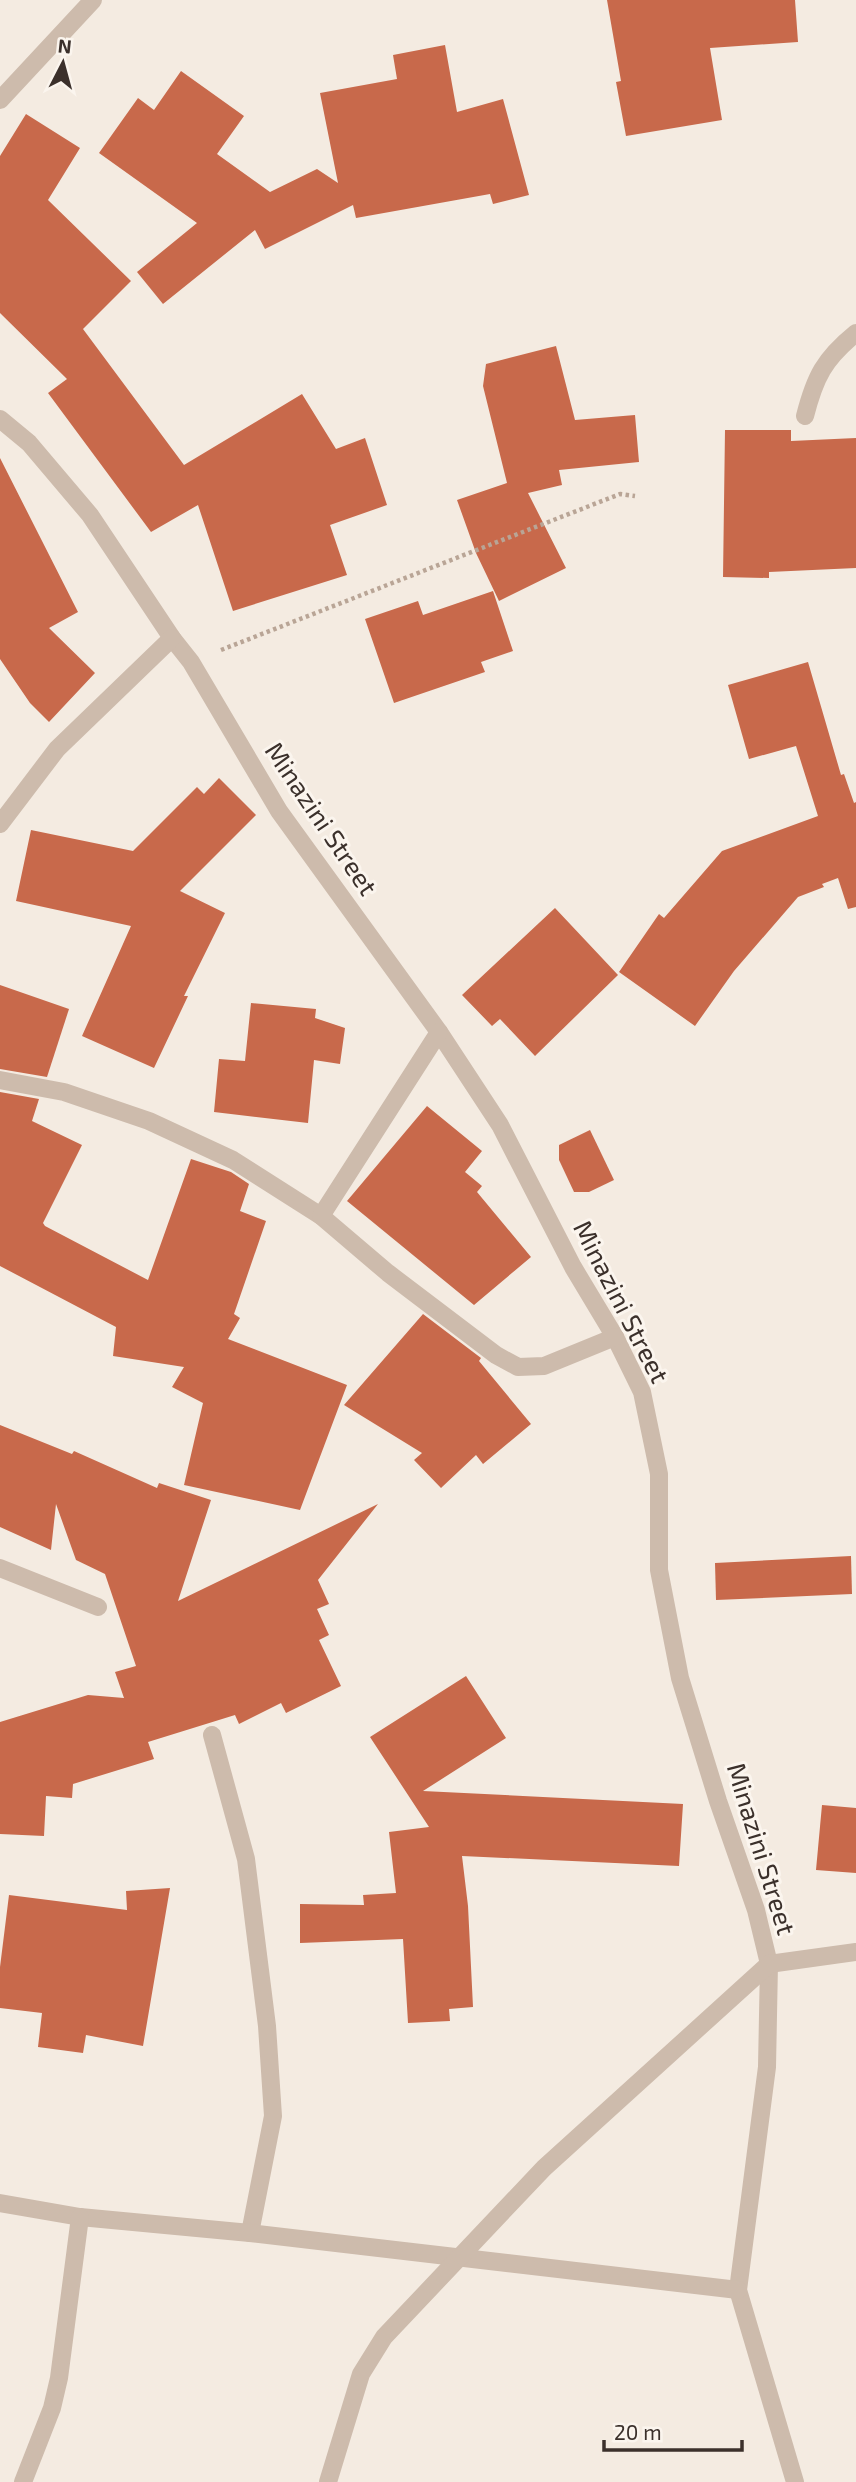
<svg xmlns="http://www.w3.org/2000/svg" width="856" height="2482" font-family="'Exo 2',sans-serif">
	<style>
		.building { fill: #c8694b }
		.lines { fill: none; stroke-linecap: round; stroke-linejoin: round }
		.path { stroke: #b9a596; stroke-width: 4.5; stroke-dasharray: 3.5 3.5; stroke-linecap: butt }
		.minor { stroke: #cdbbac; stroke-width: 18 }
		.labels { text-anchor: middle; stroke-width: 6; stroke-linejoin: round; paint-order: stroke }
		.street-label { font-size: 26px; fill: #3b302b; stroke: #fbf5ee }
	</style>
	<rect width="100%" height="100%" fill="#f4ebe1"/>
	<g class="building">
		<path d="M607,0h188l3,42 -88,6 12,72 -96,16 -10,-54 5,-1z"/>
		<path d="M445,45l12,67 46,-13 26,96 -36,9 -3,-10 -134,24 -3,-13 -88,44 -10,-19 -92,74 -26,-32 60,-49 -98,-70 39,-55 16,12 27,-39 63,45 -27,38 53,38 47,-23 21,14 -18,-90 77,-14 -4,-24z"/>
		<path d="M26,114l54,34 -32,52 83,81 -48,48 101,136 118,-71 34,55 29,-11 22,67 -57,20 17,50 -114,36 -35,-106 -47,27 -103,-139 19,-14 -67,-66v-157z"/>
		<path d="M556,346l19,74 60,-5 4,47 -80,8 3,15 -34,8 38,75 -67,33 -23,-48 -19,-53 50,-17 -24,-97 3,-22z"/>
		<path d="M725,430h66v11l65,-3v130l-87,4v6l-46,-1z"/>
		<path d="M0,458l78,154 -29,16 46,45 -46,49 -19,-19 -30,-44z"/>
		<path d="M493,591l20,60 -32,11 4,10 -91,31 -29,-84 53,-18 5,14z"/>
		<path d="M808,662l33,113 3,-1 10,29 2,-1v105l-8,2 -10,-31 -16,6 2,3 -26,10 -64,74 -39,55 -76,-54 40,-58 5,4 58,-67 96,-35 -22,-70 -47,13 -21,-74z"/>
		<path d="M219,778l37,37 -76,76 45,22 -41,83h4l-34,72 -72,-32 49,-110 -115,-25 15,-71 102,21 64,-64 7,7z"/>
		<path d="M555,908l63,67 -83,81 -35,-37 -8,7 -30,-31z"/>
		<path d="M0,985l69,24 -22,68 -47,-8z"/>
		<path d="M251,1003l65,6 -1,9 30,10 -5,36 -26,-4 -6,63 -94,-11 5,-53 26,2z"/>
		<path d="M0,1092l39,7 -7,22 50,24 -39,78 2,3 103,54 43,-121 40,13 18,12 -9,27 26,10 -32,93 6,4 -12,21 119,46 -47,125 -116,-25 19,-82 -31,-16 12,-20 -71,-11 3,-29 -116,-61z"/>
		<path d="M427,1106l55,45 -17,21 17,14 -5,6 54,65 -57,48 -127,-104z"/>
		<path d="M590,1130l24,50 -25,12h-15l-15,-32v-15z"/>
		<path d="M423,1314l58,44 -2,3 52,63 -48,40 -7,-9 -35,33 -27,-28 8,-7 -78,-48z"/>
		<path d="M0,1425l72,29 2,-3 83,37 2,-5 52,17 -33,101 200,-97 -60,76 11,24 -12,5 12,26 -10,5 22,46 -55,27 -5,-10 -42,21 -4,-9 -87,27 6,17 -81,25 -1,14 -26,-2 -2,40 -44,-2v-112l88,-27 36,3 -9,-26 21,-6 -31,-92 -29,-14 -20,-56 -5,46 -51,-23z"/>
		<path d="M851,1556l1,38 -136,6 -1,-37z"/>
		<path d="M466,1676l40,62 -83,53 260,13 -4,62 -217,-10 6,50 5,101 -24,2 1,12 -42,2 -5,-84 -103,4v-39l64,1 -1,-10 33,-2 -7,-61 40,-5 -59,-90z"/>
		<path d="M822,1805l34,3v65l-40,-3z"/>
		<path d="M170,1888l-27,158 -57,-11 -3,18 -45,-6 4,-34 -42,-5v-41l9,-72 118,15 -1,-19z"/>
	</g>
	<g class="lines">
		<path class="path" d="M221,650l399,-156 15,2"/>
		<g class="minor">
			<path d="M0,100l93,-100"/>
			<path d="M805,416c10,-39 19,-57 51,-83"/>
			<path d="M0,419l29,24 61,72 82,123 19,24 88,149 160,221 61,93 73,142 42,70 27,55 17,82v96l21,108 38,123 38,109 13,54 -2,103 -29,223 57,192"/>
			<path d="M0,824l57,-75 115,-111"/>
			<path d="M0,1080l64,12 85,29 84,39 88,56 67,57 108,82 22,12 26,-1 71,-29"/>
			<path d="M321,1216l118,-184"/>
			<path d="M0,1568l98,39"/>
			<path d="M212,1735l34,124 21,167 6,90 -23,117"/>
			<path d="M0,2203l80,14 170,16 488,57"/>
			<path d="M23,2482l29,-74 7,-30 21,-161"/>
			<path d="M328,2482l33,-108 23,-37 160,-169 225,-204 87,-12"/>
		</g>
	</g>
	<g class="labels">
		<g class="street-label">
			<text transform="translate(321 819) rotate(56)" y="9">Minazini Street</text>
			<text transform="translate(621 1302) rotate(63)" y="9">Minazini Street</text>
			<text transform="translate(761 1849) rotate(73)" y="9">Minazini Street</text>
		</g>
	</g>
	<g transform="translate(63 63) rotate(6)" stroke="#fbf5ee" stroke-width="5" paint-order="stroke">
	<path d="M0-5L12 26L0 18L-12 26Z" fill="#3b302b"/>
	<text y="-10" font-size="19" font-weight="bold" text-anchor="middle" fill="#3b302b">N</text>
	</g>
	<path d="M604 2440v10h138v-10" fill="none" stroke="#3b302b" stroke-width="3.5"/>
	<text x="614" y="2440" font-size="21" fill="#3b302b" stroke="#fbf5ee" stroke-width="5" paint-order="stroke">20 m</text>
</svg>
